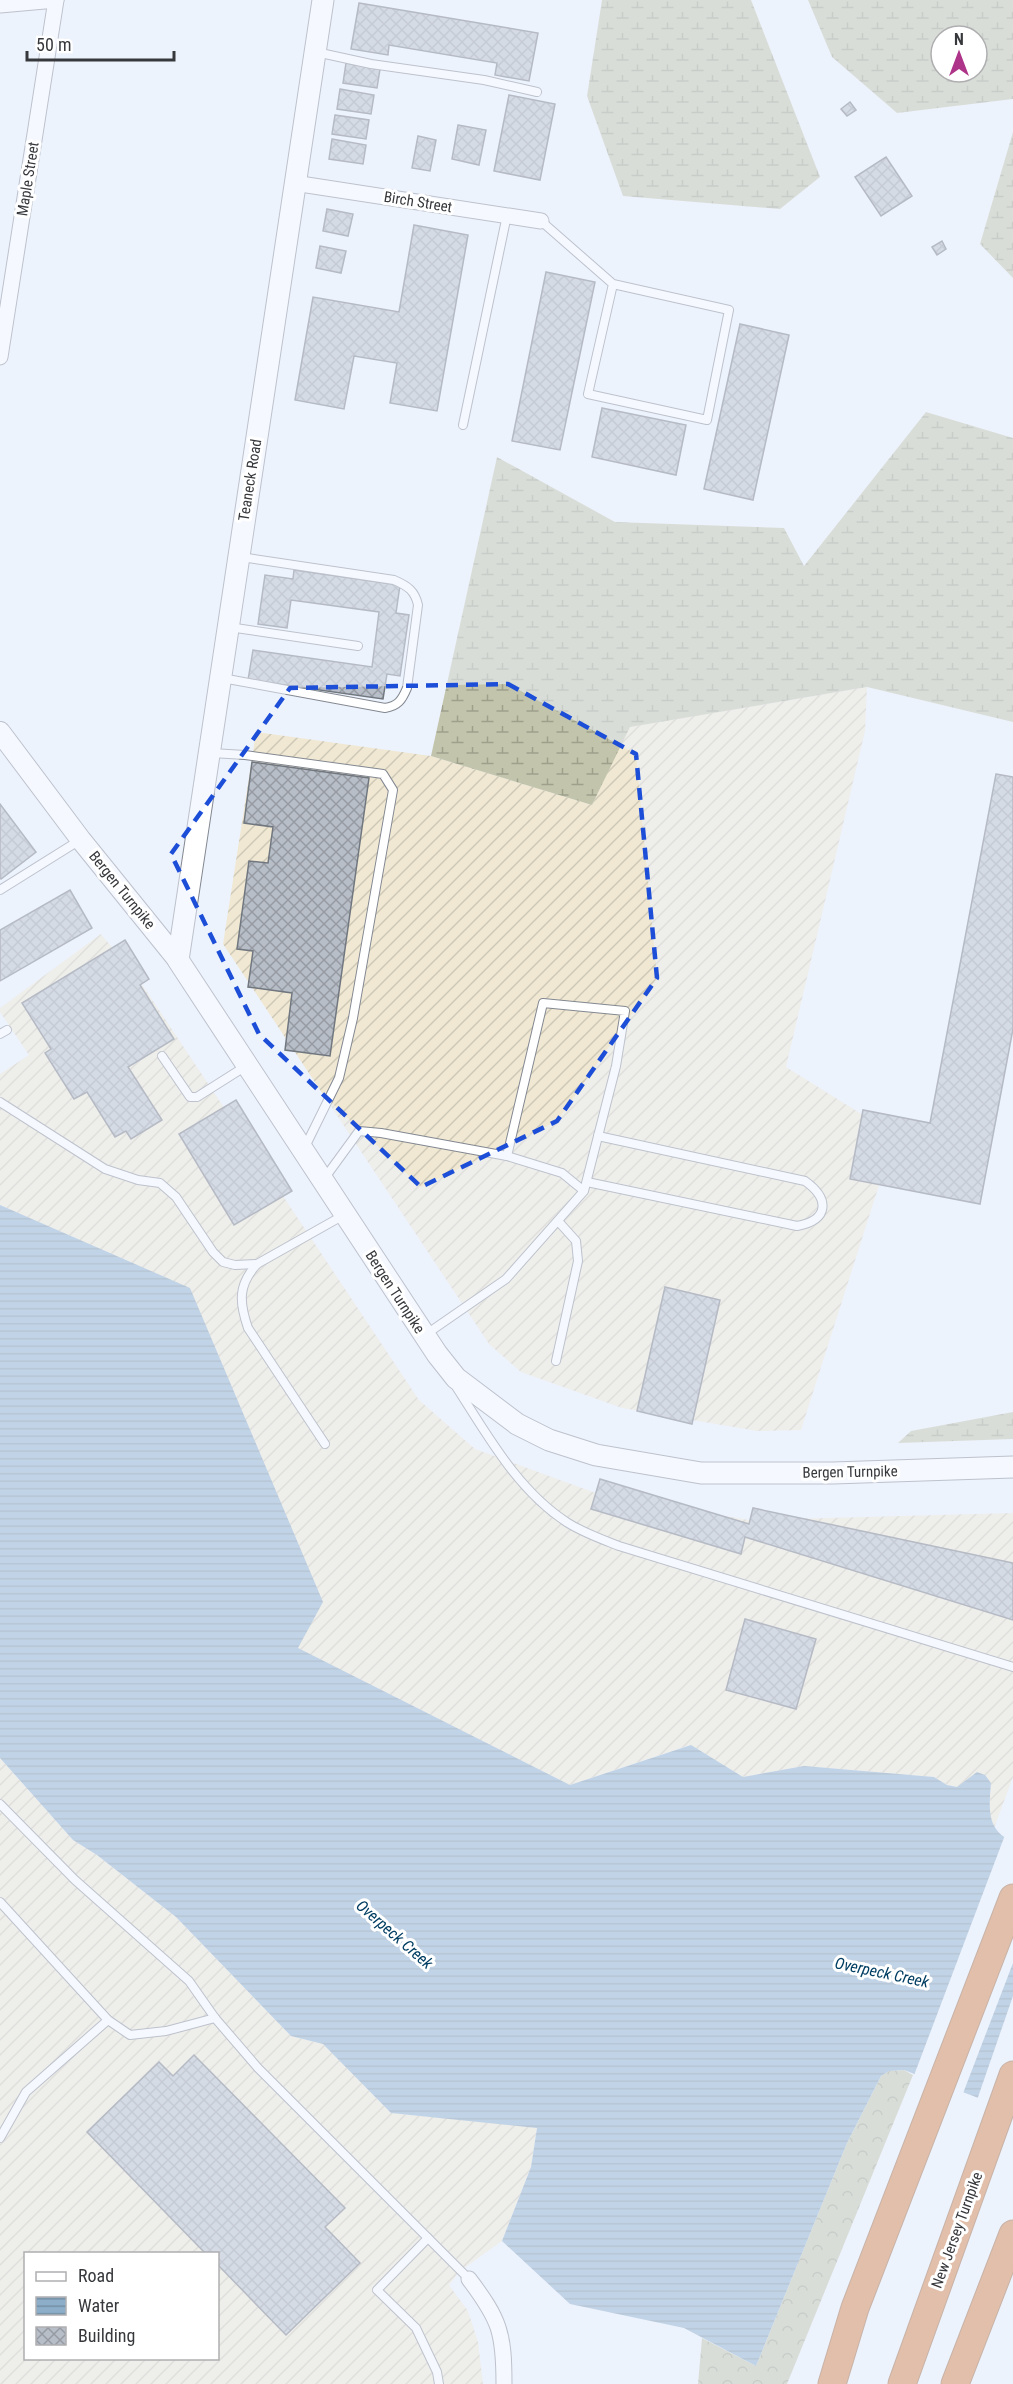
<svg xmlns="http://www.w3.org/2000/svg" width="1013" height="2384" font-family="'Roboto Condensed',sans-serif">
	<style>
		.industrial { fill: url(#industrial-furrows); fill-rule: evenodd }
		.forest { fill: url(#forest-crowns) }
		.wetland { fill: url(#wetland-marsh); fill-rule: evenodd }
		.water { fill: url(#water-rules) }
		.pier { fill: #edf3fd }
		.building { fill: url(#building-cross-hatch); stroke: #71777f; stroke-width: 1.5 }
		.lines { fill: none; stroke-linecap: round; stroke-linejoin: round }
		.service-casing { stroke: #838891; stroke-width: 10 }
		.minor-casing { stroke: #838891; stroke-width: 17 }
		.tertiary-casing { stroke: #838891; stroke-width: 22 }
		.secondary-casing { stroke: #838891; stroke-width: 23 }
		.motorway-casing { stroke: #9c6742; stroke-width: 29 }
		.service { stroke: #fff; stroke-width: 8 }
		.minor { stroke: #fff; stroke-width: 15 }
		.tertiary { stroke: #fff; stroke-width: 20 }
		.secondary { stroke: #fff; stroke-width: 21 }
		.motorway { stroke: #d38145; stroke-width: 27 }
		.marked { fill: none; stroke: #1d4ed8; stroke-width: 4.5; stroke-dasharray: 12 8; stroke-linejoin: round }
		.labels { text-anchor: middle; stroke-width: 6; stroke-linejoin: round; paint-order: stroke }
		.street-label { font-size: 15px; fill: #36383c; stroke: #fff }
		.water-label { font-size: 16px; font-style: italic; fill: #003e62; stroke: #fff }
	</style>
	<defs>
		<pattern id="industrial-furrows" width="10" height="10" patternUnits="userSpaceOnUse" patternTransform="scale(1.5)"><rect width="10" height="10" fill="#f0e8d3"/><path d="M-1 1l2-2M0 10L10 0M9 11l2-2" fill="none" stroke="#cec8b6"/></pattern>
		<pattern id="forest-crowns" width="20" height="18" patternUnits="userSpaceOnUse" patternTransform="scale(1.5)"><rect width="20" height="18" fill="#c2c4ab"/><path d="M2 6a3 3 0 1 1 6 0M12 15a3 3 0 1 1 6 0" fill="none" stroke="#9ea08c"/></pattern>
		<pattern id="wetland-marsh" width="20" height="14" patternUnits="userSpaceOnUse" patternTransform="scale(1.5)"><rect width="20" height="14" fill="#c2c4ab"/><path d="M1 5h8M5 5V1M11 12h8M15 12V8" fill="none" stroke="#9ea08c"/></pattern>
		<pattern id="water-rules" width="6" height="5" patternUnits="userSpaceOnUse" patternTransform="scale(1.5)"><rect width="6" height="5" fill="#8caec9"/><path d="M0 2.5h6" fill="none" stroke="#738fa4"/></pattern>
		<pattern id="building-cross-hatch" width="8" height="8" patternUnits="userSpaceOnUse" patternTransform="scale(1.5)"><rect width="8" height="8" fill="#b8bec7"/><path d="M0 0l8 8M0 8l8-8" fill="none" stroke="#969ba3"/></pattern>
	</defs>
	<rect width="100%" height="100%" fill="#edf3fd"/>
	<g class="industrial">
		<path d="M867,687l-2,44 -79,336 109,68 -94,295 -44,1 -135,-23 -101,-36 -32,-28 -266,-400 33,-212 175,24 161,49 37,-78z"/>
		<path d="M101,934l40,49 278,417 56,49 126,46 148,25 264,-7v264l-19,51 -5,-17 2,-28 -34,4 -10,-2 -13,-8 -130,-11 -61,11 -53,-32 -120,40 -273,-137 -107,-359 -190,-84v-131l29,-19 -29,-43v-4z"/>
		<path d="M0,1758l73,82 24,15 79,62 115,119 32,8 68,69 146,14 -6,40 -29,74 -42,30 -11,14 19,26 10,31 5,42h-483zM26,2254h192v104h-192z"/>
	</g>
	<path class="forest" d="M904,2070l9,5 -126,309h-89l4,-46 54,28 91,-223 34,-67 8,-5z"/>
	<g class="wetland">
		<path d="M602,0h149l69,177 -40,32 -157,-13 -36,-100z"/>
		<path d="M808,0h205v99l-116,14 -65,-56zM941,36h36v36h-36z"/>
		<path d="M1013,132v146l-33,-34z"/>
		<path d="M926,412l87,26v284l-146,-35 -237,40 -38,78 -161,-49 66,-299 118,65 169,6 20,38z"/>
		<path d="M1013,1412v27l-115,4 13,-12z"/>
	</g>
	<path class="water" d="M0,1205l190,83 133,314 -25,46 272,137 121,-40 52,32 61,-11 130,11 13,8 10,2 20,-15 8,3 6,8c-2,24 -5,49 22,58v270l-109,-41 -15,1 -8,5 -34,67 -91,223 -72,-38 -114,-24 -68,-63 29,-74 6,-39 -146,-15 -68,-69 -32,-8 -115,-119 -79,-62 -24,-15 -73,-82z"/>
	<g class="pier">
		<path d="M1005,1835l8,3v125l-51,133 -49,-18z"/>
		<path d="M1013,1996v117l-36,-13z"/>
	</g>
	<g class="building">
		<path d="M359,3l179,30 -9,48 -34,-6 2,-12 -108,-18 -1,10 -37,-6z"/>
		<path d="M346,63l34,6 -3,19 -34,-5z"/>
		<path d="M340,89l34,6 -3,19 -34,-5z"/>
		<path d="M509,95l46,9 -15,76 -46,-9z"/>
		<path d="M850,102l6,8 -9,6 -6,-7z"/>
		<path d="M335,115l34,5 -3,19 -34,-5z"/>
		<path d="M458,125l28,5 -7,35 -27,-6z"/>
		<path d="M418,136l18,4 -6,31 -18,-3z"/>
		<path d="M332,139l34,6 -3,19 -34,-5z"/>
		<path d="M886,157l26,39 -31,20 -26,-39z"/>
		<path d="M327,209l26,5 -5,22 -25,-5z"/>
		<path d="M414,225l54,10 -31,176 -47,-8 7,-40 -43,-7 -10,53 -49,-9 18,-103 86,15z"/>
		<path d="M942,241l4,8 -9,6 -5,-8z"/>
		<path d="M320,246l26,5 -5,22 -25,-5z"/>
		<path d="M546,272l49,10 -35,168 -48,-9z"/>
		<path d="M740,324l49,11 -36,165 -49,-11z"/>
		<path d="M602,408l84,17 -10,50 -84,-18z"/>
		<path d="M294,570l106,15 -4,28 13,2 -9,61 -13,-2 -4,25 -135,-19 5,-30 119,17 7,-55 -88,-12 -4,28 -29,-4 7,-49 28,4z"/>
		<path d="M252,762l117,16 -39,278 -45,-6 7,-57 -44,-6 5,-36 -16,-2 12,-88 19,2 5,-36 -29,-4z"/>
		<path d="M996,774l17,3v252l-33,175 -130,-25 13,-69 67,13z"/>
		<path d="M0,804l36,48 -35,27 -1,-1z"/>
		<path d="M70,890l22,38 -92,53v-51z"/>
		<path d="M125,940l24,39 -9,6 34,54 -46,28 34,53 -31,19 -5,-8 -11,6 -28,-45 -13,7 -29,-46 6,-4 -29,-46z"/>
		<path d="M236,1100l56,91 -58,34 -55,-91z"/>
		<path d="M665,1287l55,13 -28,124 -55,-13z"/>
		<path d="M600,1479l149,45 4,-16 260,55v57l-268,-83 -4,17 -150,-45z"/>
		<path d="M745,1619l71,20 -20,70 -70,-19z"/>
		<path d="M194,2055l151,153 -20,19 35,36 -74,72 -68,-70v-11h-12l-119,-122 72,-70 14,14z"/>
	</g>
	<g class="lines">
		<g class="service-casing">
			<g id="service">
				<path d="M316,52l55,12 113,16 53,12"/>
				<path d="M541,221l72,63 116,26 -22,110 -119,-26 25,-110"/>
				<path d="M463,425l44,-210"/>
				<path d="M229,627l129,19"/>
				<path d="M222,678l163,30c13,-2 17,-8 22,-20l11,-83c-3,-14 -10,-19 -24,-25l-153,-23"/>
				<path d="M212,753l33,2 138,19 10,16 -40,228 -14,60 -35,71"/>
				<path d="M0,890l80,-50"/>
				<path d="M0,1034l7,-4"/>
				<path d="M162,1056l28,41h7l49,-31"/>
				<path d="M0,1102l105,67 33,11 22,3 16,14 37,55 10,10 12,3 22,-1"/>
				<path d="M324,1179l35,-48 22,2 126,23"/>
				<path d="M587,1182l210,44c32,-6 33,-27 8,-45l-207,-45"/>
				<path d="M425,1335l81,-56 78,-88 32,-125 9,-55 -82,-8 -36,153 55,17 22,18"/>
				<path d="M556,1361l22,-100 -2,-20 -18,-20"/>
				<path d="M457,1388c31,48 61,103 111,135 16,10 33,16 51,23l394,121"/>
				<path d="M325,1444l-77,-116c-9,-26 -10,-43 9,-64l87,-49"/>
				<path d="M0,1804l75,76 114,101 26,37 43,50 211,211"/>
				<path d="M0,1902l108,118 22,15 36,-4 49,-13"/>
				<path d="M0,2138l26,-46 82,-72"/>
				<path d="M428,2238l-51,52 39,38 21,44 2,12"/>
			</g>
		</g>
		<g class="minor-casing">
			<g id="minor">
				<path d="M0,5l56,-5"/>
				<path d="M294,183l247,38"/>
				<path d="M0,357l56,-357"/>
				<path d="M469,2279c31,41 35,54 35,105"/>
			</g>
		</g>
		<g class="tertiary-casing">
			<path id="tertiary" d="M0,732l81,108 97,120"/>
		</g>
		<g class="secondary-casing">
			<path id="secondary" d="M323,0l-145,960 259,394 19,24 61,46 32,16 47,15 105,18h132l180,-6"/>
		</g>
		<g class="motorway-casing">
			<g id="motorway">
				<path d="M832,2384l23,-76 158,-410"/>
				<path d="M902,2384l111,-309"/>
				<path d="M955,2384l58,-150"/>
			</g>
		</g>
		<use href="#service" class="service"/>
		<use href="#minor" class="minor"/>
		<use href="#tertiary" class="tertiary"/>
		<use href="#secondary" class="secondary"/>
		<use href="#motorway" class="motorway"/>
	</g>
	<path d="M0 0H1013V2384H0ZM508,684l128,70 21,224 -100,143 -136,66 -162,-153 -88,-180 119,-166z" fill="#edf3fd" fill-opacity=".55" fill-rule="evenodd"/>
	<path class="marked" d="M508,684l128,70 21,224 -100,143 -136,66 -162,-153 -88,-180 119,-166z"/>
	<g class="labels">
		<g class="street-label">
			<text transform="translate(28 179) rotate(-81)" y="5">Maple Street</text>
			<text transform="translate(418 202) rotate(9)" y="5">Birch Street</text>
			<text transform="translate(250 480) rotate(-81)" y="5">Teaneck Road</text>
			<text transform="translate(122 890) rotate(51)" y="5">Bergen Turnpike</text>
			<text transform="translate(395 1292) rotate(57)" y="5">Bergen Turnpike</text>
			<text transform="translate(850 1472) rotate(-1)" y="5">Bergen Turnpike</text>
			<text transform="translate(957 2230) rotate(-70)" y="5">New Jersey Turnpike</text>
		</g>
		<g class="water-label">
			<text transform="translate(395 1934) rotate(41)" y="6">Overpeck Creek</text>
			<text transform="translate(882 1972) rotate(12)" y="6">Overpeck Creek</text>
		</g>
	</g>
	<rect x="24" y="2252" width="195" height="108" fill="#ffffff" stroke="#afafb1" stroke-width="1.5"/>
	<rect x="36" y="2272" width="30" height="9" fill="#ffffff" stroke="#afafb1" stroke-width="1.5"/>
	<text x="78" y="2282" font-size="18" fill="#36383c">Road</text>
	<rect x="36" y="2297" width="30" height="18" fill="url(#water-rules)" stroke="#afafb1" stroke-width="1.5"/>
	<text x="78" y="2312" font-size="18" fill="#36383c">Water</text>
	<rect x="36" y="2327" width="30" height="18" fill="url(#building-cross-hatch)" stroke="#afafb1" stroke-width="1.5"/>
	<text x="78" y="2342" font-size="18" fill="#36383c">Building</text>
	<g transform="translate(959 54)"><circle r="28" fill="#ffffff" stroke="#afafb1" stroke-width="1.5"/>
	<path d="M0-4.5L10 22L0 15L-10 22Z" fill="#ad3488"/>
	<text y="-9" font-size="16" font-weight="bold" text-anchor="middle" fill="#36383c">N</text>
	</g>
	<path d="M27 51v9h147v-9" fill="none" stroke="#36383c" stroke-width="3"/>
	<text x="36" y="51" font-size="18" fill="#36383c" stroke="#ffffff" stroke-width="4.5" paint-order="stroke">50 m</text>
</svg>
